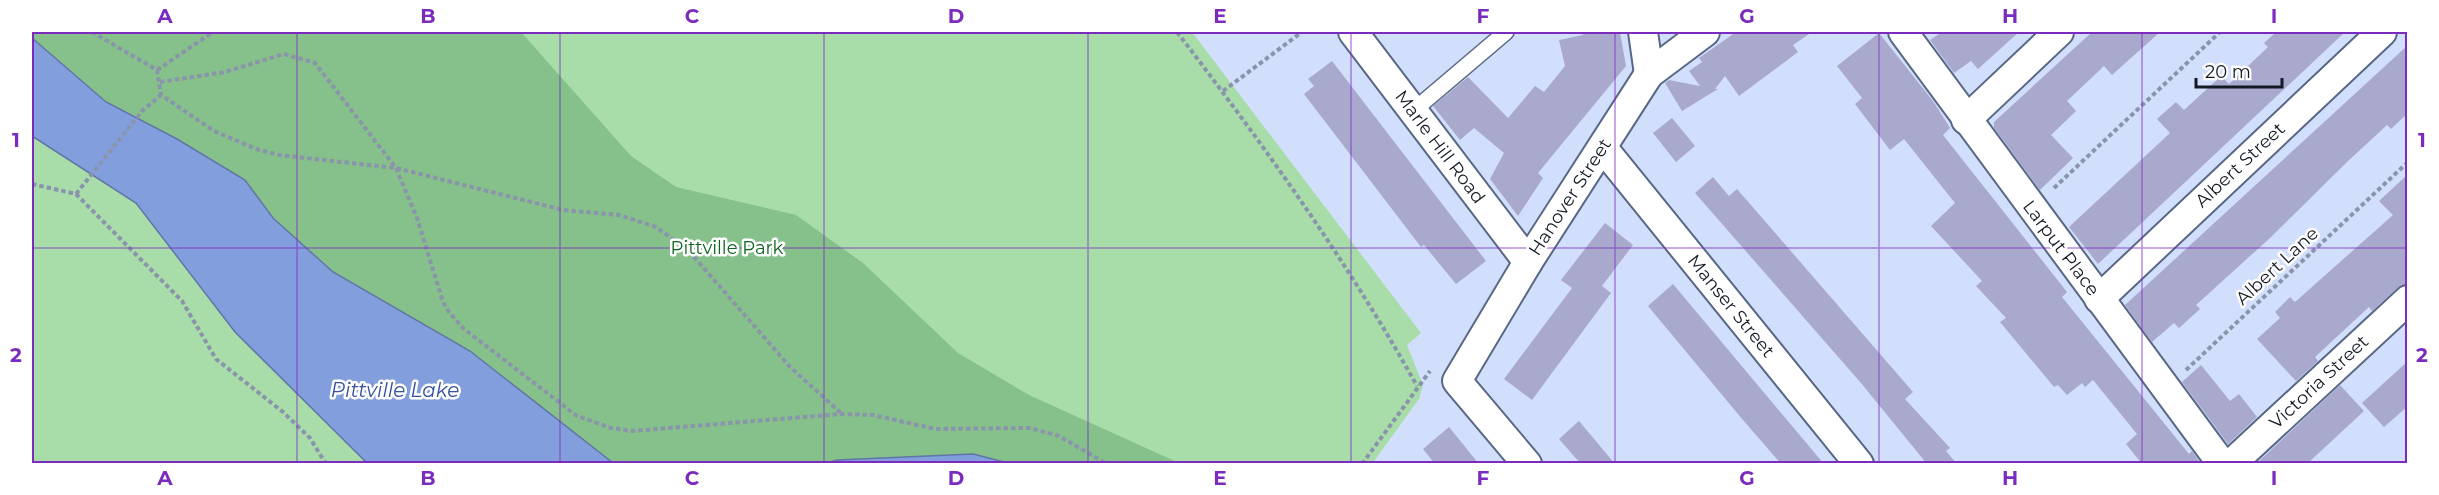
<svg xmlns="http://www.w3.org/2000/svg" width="2439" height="495" font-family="Montserrat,sans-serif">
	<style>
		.green { fill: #a8ddaa }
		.forest { fill: #86c08a }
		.water { fill: #839edd; stroke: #6176a6; stroke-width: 1.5 }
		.building { fill: #a9a8cd }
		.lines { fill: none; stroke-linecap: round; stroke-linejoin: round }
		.service-casing { stroke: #596787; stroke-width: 18 }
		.minor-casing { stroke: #596787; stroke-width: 32 }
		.path { stroke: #8a94ab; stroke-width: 4; stroke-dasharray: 4.5 3; stroke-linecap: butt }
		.service { stroke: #fff; stroke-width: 15 }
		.minor { stroke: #fff; stroke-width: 28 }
		.grid { fill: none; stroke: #7b2cbf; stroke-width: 1.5; stroke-opacity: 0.55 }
		.labels { text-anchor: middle; stroke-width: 5; stroke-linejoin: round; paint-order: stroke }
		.street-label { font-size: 18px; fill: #131925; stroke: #fff }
		.park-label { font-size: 18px; fill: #0f6521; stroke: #fff }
		.water-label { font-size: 20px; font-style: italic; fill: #35519d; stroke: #fff }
		.neatline { fill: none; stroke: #7b2cbf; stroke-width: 2 }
		.grid-label { font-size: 20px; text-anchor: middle; font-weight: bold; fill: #7b2cbf }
	</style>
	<rect width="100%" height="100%" fill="#d2dffc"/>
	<path class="green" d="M32,32h1160l229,301 -14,12 16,40 -4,14 -47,65 -1340,-1z"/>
	<path class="forest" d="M32,32h489l110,124 45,31 120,28 67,48 95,90 71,42 150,68h-171l-35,-9 -146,10 -214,-1 -143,-112 -137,-79 -60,-54 -28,-38 -68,-41 -71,-37 -74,-64z"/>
	<g class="water">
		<path d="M32,38l74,64 71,37 68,41 28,38 60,54 137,79 143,112h-246l-132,-131 -99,-129 -104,-67z"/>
		<path d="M973,454l35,9h-181l10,-3z"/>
	</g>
	<g class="building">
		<path d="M1582,32h38l6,34 -88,107 5,5 -25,38 -28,-37 14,-26 -30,-25 -14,12 -27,-34 35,-29 40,41 27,-32 9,6 21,-26 -6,-26 24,-5z"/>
		<path d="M1736,32h76l-19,13 5,7 -59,44 -14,-20 -10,13h3l-36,22 -17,-28 4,-3 31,6 -11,-15 13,-9 -3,-4z"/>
		<path d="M1942,32h77l-41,37 -7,-8 -17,12 -24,-33z"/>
		<path d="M2092,32h68l-48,43 -8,-9 -37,35 9,10 -25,24 22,23 -33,32 -46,-62v-6z"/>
		<path d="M2276,32h69l-247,232 -29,-37 101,-94 -13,-14 19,-17 8,8 37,-34 8,8 39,-37 -4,-4z"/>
		<path d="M1879,33l54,68 17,27 -7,7 124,157 -5,5 127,157 3,-3 9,13h-59l-16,-20 11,-10 -44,-54 -8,7 -3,-4 -15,12 -9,-10 -4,2 -54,-65 6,-4 -30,-32 6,-5 -51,-55 24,-23 -51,-64 -14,11 -35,-46 7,-6 -25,-32z"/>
		<path d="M2408,45v68l-17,16 -4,-4 -40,37 -77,76 -74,67 4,4 -21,19 -5,-5 -22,19 -27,-37z"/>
		<path d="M1332,61l154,200 -30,23 -32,-39 -3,2 -117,-153 10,-8 -6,-7z"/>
		<path d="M1672,118l23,28 -19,16 -23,-29z"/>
		<path d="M2408,174v110l-11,4 -25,23 -3,-4 -54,50 3,4 -22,20 -39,-42 23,-21 -5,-6 15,-15 5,5 98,-87 -14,-14z"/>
		<path d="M1713,177l16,19 8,-7 176,203 -8,7 45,49 -4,3 11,13h-30l-66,-81 -166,-190z"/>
		<path d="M1605,223l28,22 -31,41 9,7 -79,107 -28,-21 68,-91 -11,-8z"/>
		<path d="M1673,284l93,111 58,69h-43l-38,-44 -95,-114z"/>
		<path d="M2408,361v45l-24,21 -22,-24z"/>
		<path d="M2201,365l29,36 9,-7 18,23 -29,27 -46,-62z"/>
		<path d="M2340,385l24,26 -57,53h-51z"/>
		<path d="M1579,421l36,43h-34l-22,-25z"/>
		<path d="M1449,427l30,37h-44l-12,-15z"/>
	</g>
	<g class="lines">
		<g class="service-casing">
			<path id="service" d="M1413,111l93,-79"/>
		</g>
		<g class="minor-casing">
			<g id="minor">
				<path d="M1353,32l175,230"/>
				<path d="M1643,32l6,42"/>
				<path d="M1903,32l319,432"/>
				<path d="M1966,120l93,-88"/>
				<path d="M1603,148l256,316"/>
				<path d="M2099,299l283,-267"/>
				<path d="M1527,464l-70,-83 71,-119 121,-188 56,-42"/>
				<path d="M2231,464l177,-164"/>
			</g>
		</g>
		<g class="path">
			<path d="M92,32l65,38 4,25 53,36 42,18 23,6 117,13 167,42 56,5 37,12 32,23 102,117 51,46"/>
			<path d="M1177,32c86,112 171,230 240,354"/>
			<path d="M157,70l56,-38"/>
			<path d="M160,82l65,-10 59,-18 31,9 81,105 21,50 26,84 6,10 15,17 113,87 34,12 21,3 209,-17 32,1 62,14 95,-1 29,8 48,28"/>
			<path d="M1223,91l79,-59"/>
			<path d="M32,184l44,10 106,107 34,58 67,53 27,26 16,26"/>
			<path d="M2054,188l166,-156"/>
			<path d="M76,194l66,-83 19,-16"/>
			<path d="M2186,370l222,-208"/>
			<path d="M1362,464l68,-93"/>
		</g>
		<use href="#service" class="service"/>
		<use href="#minor" class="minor"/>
	</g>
	<path class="grid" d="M297,32v432M560,32v432M824,32v432M1088,32v432M1351,32v432M1615,32v432M1879,32v432M2142,32v432M32,248h2376"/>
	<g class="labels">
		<g class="street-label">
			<text transform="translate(1440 147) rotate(53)" y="6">Marle Hill Road</text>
			<text transform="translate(2240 165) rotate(-43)" y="6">Albert Street</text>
			<text transform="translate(1570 197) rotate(-57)" y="6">Hanover Street</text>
			<text transform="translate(2061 248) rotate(53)" y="6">Larput Place</text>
			<text transform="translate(2277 266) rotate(-43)" y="6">Albert Lane</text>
			<text transform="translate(1731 306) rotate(51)" y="6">Manser Street</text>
			<text transform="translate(2319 382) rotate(-43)" y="6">Victoria Street</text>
		</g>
		<g class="park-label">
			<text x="727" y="254">Pittville Park</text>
		</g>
		<g class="water-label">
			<text x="395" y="397">Pittville Lake</text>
		</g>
	</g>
	<rect width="2439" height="495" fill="none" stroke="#ffffff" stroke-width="66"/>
	<path d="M2196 78v9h86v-9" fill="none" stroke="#131925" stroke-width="3"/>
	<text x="2205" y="78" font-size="18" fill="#131925" stroke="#ffffff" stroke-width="4.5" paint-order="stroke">20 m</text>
	<rect x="33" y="33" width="2373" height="429" class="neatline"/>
	<g class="grid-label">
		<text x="165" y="23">A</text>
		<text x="428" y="23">B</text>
		<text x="692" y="23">C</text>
		<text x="956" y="23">D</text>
		<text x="1220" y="23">E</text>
		<text x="1483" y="23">F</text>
		<text x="1747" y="23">G</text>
		<text x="2010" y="23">H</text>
		<text x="2274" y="23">I</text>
		<text x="16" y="147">1</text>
		<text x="2422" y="147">1</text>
		<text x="16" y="362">2</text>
		<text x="2422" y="362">2</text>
		<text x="165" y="485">A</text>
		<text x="428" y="485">B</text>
		<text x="692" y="485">C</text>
		<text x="956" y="485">D</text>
		<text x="1220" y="485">E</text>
		<text x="1483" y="485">F</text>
		<text x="1747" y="485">G</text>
		<text x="2010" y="485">H</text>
		<text x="2274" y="485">I</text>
	</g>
</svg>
